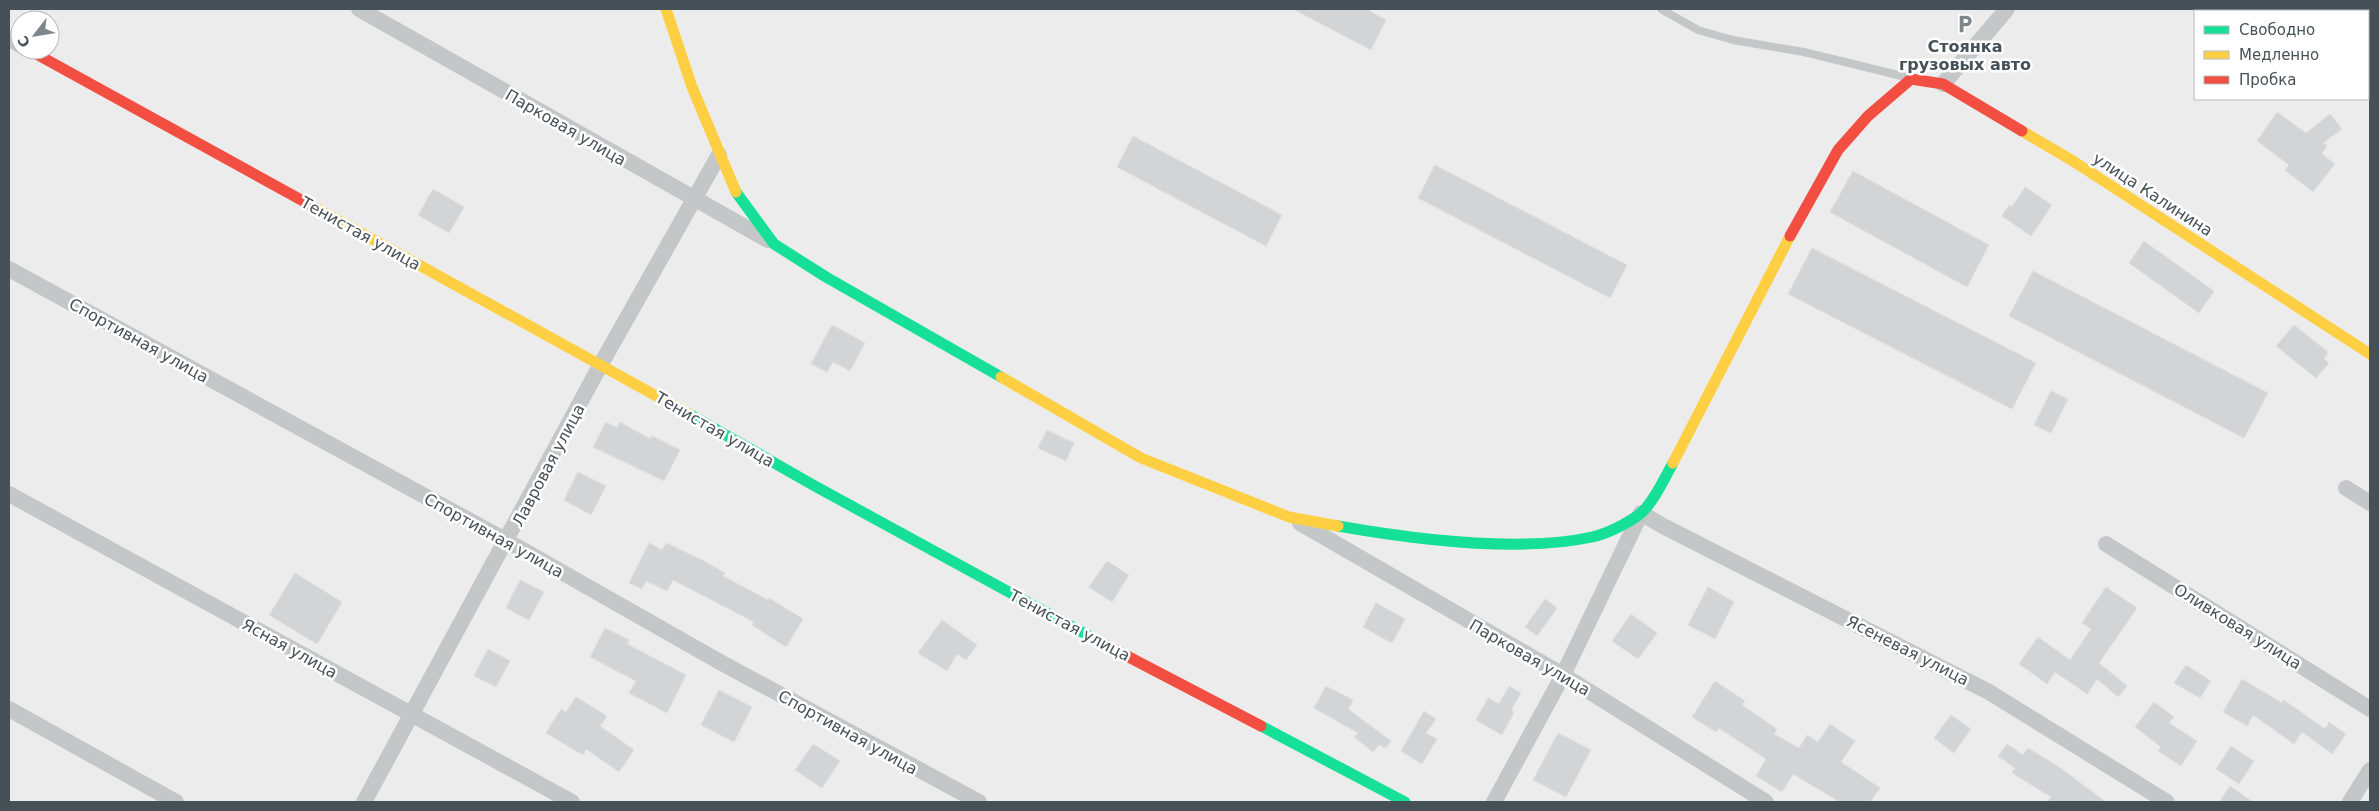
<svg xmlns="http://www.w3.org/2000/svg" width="2379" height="811" font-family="'DejaVu Sans',sans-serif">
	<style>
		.building { fill: #d3d4d5; stroke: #dededf }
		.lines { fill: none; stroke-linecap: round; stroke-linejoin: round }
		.lane { stroke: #c4c7c8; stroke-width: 8 }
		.street { stroke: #c4c7c8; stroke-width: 16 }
		.fast { stroke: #16e098; stroke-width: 11 }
		.slow { stroke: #ffcf43; stroke-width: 11 }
		.jam { stroke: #f24e42; stroke-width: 11 }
		.labels { text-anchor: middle; stroke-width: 5; stroke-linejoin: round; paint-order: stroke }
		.poi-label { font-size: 16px; font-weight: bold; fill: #465057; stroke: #fff }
		.street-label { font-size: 16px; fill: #465057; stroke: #fff }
	</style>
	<rect width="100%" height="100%" fill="#edecec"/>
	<g class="building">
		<path d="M1293,9h73l20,11 -15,30z"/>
		<path d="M2277,112l29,21 24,-19 12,15 -19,14 4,3 -5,8 13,10 -22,28 -28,-22 4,-5 -32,-24z"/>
		<path d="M1133,136l149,79 -16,31 -149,-79z"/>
		<path d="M1435,165l192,100 -17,33 -192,-100z"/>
		<path d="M1853,171l136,74 -22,42 -137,-75z"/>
		<path d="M2025,187l27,18 -21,31 -29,-20 7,-11 3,2z"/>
		<path d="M433,189l31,18 -15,26 -31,-18z"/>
		<path d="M2144,241l70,50 -15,22 -70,-50z"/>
		<path d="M1812,248l224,115 -24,46 -224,-115z"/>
		<path d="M2033,271l235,122 -24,45 -235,-122z"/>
		<path d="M832,325l33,18 -15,28 -17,-9 -6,10 -16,-8z"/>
		<path d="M2294,325l34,27 -4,7 5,4 -13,15 -40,-32z"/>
		<path d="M2051,391l17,8 -17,34 -17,-8z"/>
		<path d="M606,422l11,6 3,-6 30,17 2,-3 28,14 -16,31 -71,-34z"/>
		<path d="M1047,430l27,13 -8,18 -28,-13z"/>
		<path d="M578,472l28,14 -15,29 -27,-15z"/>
		<path d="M649,543l13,7 4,-7 36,17 23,13 -2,3 45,24 1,-2 34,21 -17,28 -34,-22 2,-3 -81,-42 -6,11 -21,-10 -4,8 -13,-6z"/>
		<path d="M1107,561l22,14 -17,27 -23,-15z"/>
		<path d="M295,573l47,29 -25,42 -48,-29z"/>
		<path d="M520,580l24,12 -15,28 -23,-12z"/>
		<path d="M1708,587l26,15 -19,37 -27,-14z"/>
		<path d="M2106,587l31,21 -38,55 28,23 -9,11 -21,-18 -10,15 -32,-22 -8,12 -28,-20 19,-27 32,23 21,-31 -9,-6z"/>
		<path d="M1545,599l12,9 -20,28 -12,-9z"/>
		<path d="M1376,603l29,16 -13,24 -29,-16z"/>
		<path d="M1631,614l26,19 -19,26 -26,-18z"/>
		<path d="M942,620l35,25 -11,15 -9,-6 -10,17 -29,-18z"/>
		<path d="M605,628l24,12 -2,4 59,31 -19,38 -38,-20 7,-12 -46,-24z"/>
		<path d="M488,649l22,12 -14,26 -22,-11z"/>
		<path d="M2186,665l25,16 -11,17 -26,-15z"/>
		<path d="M2242,679l40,24 2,-3 41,29 4,-7 17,12 -14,20 -30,-22 -8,12 -41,-29 -6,11 -24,-14z"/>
		<path d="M1715,681l30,20 -3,4 35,24 -3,5 25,14 8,-13 11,7 12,-18 25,17 -14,21 39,26 -10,14h-30l-47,-28 -11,18 -26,-16 10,-17 -47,-31 -3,4 -24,-15z"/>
		<path d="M1326,686l27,14 -5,9 43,32 -5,7 -7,-3 -6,7 -19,-15 4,-4 -44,-25z"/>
		<path d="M1509,686l12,7 -10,17 3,2 -12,23 -26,-15 12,-22 11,6z"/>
		<path d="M719,690l33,17 -18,35 -33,-17z"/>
		<path d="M576,697l31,19 -7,10 34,24 -15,22 -33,-23 -3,6 -37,-22 15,-24 5,3z"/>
		<path d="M2154,702l20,15 -5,6 28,18 -16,25 -23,-15 3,-4 -26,-20z"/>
		<path d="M1424,711l12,8 -10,14 11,6 -15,25 -21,-13z"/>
		<path d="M1951,715l20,14 -17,24 -20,-15z"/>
		<path d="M1558,733l33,17 -25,47 -33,-17z"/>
		<path d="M813,744l27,17 -18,27 -27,-18z"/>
		<path d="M2007,744l16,11 5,-7 31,19 47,35h-59l4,-5 -39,-24 3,-5 -17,-12z"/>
		<path d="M2231,746l23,15 -15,23 -23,-15z"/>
		<path d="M2230,786l23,16h-34z"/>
	</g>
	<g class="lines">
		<path class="lane" d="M1661,9l37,21 35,10 71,12 102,25"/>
		<g class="street">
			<path d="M359,9l409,231"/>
			<path d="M9,39l11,6"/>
			<path d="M1943,84l64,-75"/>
			<path d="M9,269l498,272 213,121 259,140"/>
			<path d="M2346,488l24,15"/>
			<path d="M9,494l563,308"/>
			<path d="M1300,523l263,152 203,127"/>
			<path d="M2106,544l264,165"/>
			<path d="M9,709l167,93"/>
			<path d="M364,802l237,-438 118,-209"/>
			<path d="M1494,802l69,-127 78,-162 22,13 326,166 178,110"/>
			<path d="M2350,802l20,-32"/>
		</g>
		<g class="fast">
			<path d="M736,192l38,52 52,33 175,100"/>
			<path d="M689,414l124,71 289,158"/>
			<path d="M1338,526c74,13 181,27 254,11 15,-3 36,-14 48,-23 13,-10 25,-37 33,-51"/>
			<path d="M1261,726l144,76"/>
		</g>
		<g class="slow">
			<path d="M666,9l26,78 44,105"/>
			<path d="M2022,131l51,30 297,193"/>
			<path d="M314,207l375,207"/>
			<path d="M1001,377l140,81 148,59 49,9"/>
			<path d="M1673,463l117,-227"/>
		</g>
		<g class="jam">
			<path d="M29,50l285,157"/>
			<path d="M1790,236l48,-86 30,-34 43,-37 32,5 79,47"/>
			<path d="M1102,643l159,83"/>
		</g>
	</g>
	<defs>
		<g id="parking-bare" transform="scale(1.5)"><path d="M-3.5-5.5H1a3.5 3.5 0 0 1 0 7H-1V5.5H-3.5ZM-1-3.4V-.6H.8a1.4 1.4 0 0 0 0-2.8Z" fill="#80878b" stroke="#fff" stroke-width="2.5" paint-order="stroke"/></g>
	</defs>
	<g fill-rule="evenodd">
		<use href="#parking-bare" x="1965" y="24"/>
	</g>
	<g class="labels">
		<g class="poi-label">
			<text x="1965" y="52">Стоянка<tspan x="1965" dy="18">грузовых авто</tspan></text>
		</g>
		<g class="street-label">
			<text transform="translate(566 127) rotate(30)" y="6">Парковая улица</text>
			<text transform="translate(2153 194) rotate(33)" y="6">улица Калинина</text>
			<text transform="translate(361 233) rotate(29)" y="6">Тенистая улица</text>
			<text transform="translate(139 340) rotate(29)" y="6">Спортивная улица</text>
			<text transform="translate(715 429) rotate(30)" y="6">Тенистая улица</text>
			<text transform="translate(548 465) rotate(-62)" y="6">Лавровая улица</text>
			<text transform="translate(494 535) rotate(29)" y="6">Спортивная улица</text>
			<text transform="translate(1070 625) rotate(28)" y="6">Тенистая улица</text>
			<text transform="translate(2238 626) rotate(32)" y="6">Оливковая улица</text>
			<text transform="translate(290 648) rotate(29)" y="6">Ясная улица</text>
			<text transform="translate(1908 650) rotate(27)" y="6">Ясеневая улица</text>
			<text transform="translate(1530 657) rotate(30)" y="6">Парковая улица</text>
			<text transform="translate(848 732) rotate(29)" y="6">Спортивная улица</text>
		</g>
	</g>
	<rect width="2379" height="811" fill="none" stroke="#465057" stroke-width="20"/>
	<rect x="2194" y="10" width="175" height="90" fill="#ffffff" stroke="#b5b9bc"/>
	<rect x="2204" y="26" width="25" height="8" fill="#16e098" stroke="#b5b9bc"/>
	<text x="2239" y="35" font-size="15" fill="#465057">Свободно</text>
	<rect x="2204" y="51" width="25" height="8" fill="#ffcf43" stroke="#b5b9bc"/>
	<text x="2239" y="60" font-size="15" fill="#465057">Медленно</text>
	<rect x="2204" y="76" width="25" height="8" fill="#f24e42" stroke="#b5b9bc"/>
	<text x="2239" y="85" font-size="15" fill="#465057">Пробка</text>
	<g transform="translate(35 35) rotate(239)"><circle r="24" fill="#ffffff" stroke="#b5b9bc"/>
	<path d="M0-4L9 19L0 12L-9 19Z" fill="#80878b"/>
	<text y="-8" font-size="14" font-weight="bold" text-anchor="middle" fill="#465057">С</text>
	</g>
</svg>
